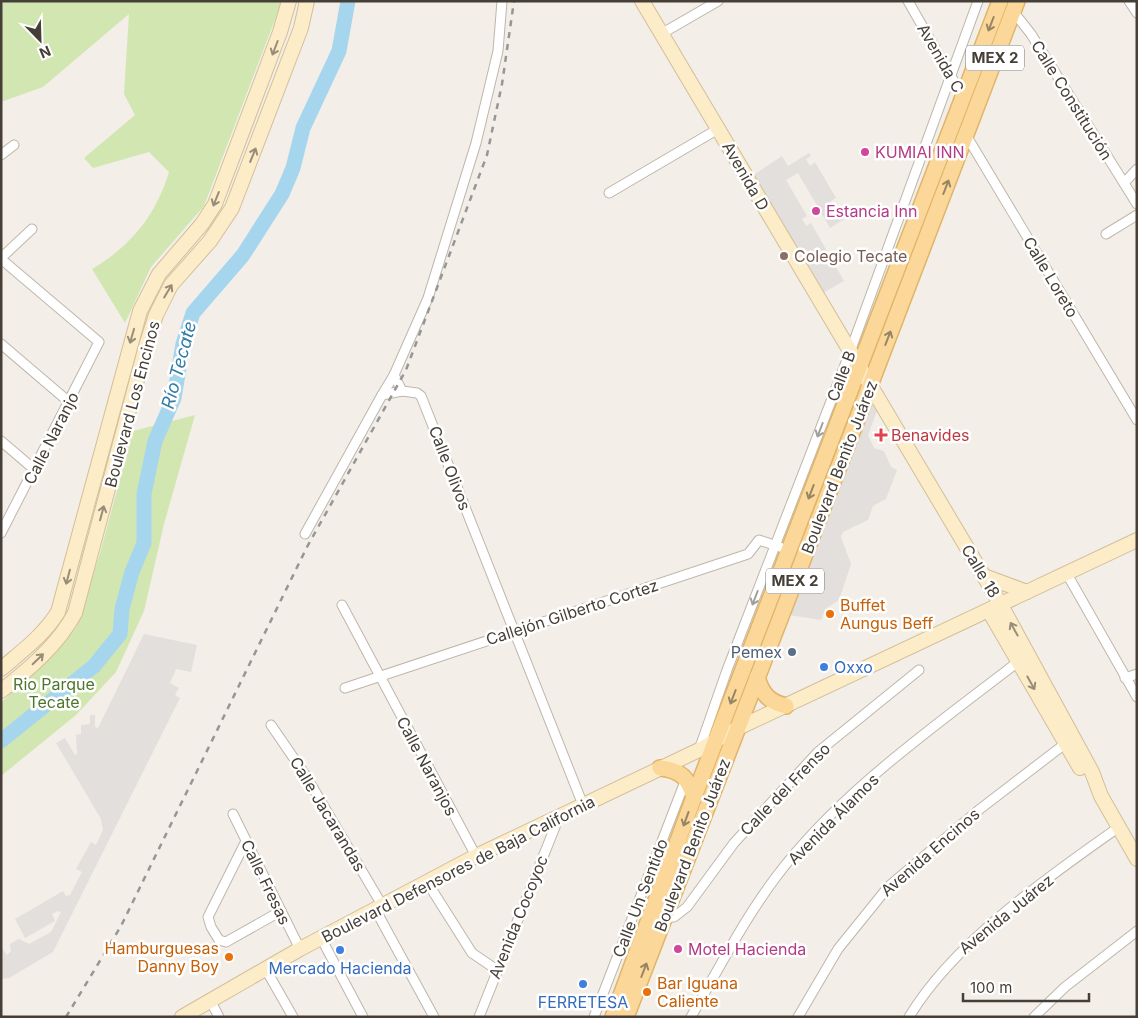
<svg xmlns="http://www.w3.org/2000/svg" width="1138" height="1018" font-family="Inter,sans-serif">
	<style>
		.green { fill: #d2e6b2 }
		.parking { fill: #e2dfdc }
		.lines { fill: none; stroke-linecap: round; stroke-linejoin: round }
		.river { stroke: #a6d5ee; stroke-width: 15 }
		.street-casing { stroke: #beb6ab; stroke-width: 11 }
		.secondary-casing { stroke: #d2bf99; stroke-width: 16 }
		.primary-casing { stroke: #e0b469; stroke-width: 18 }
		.street { stroke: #fff; stroke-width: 9 }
		.secondary { stroke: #fdecc8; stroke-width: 14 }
		.primary { stroke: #fbd899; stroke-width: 15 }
		.rail { stroke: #969696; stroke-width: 2.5; stroke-dasharray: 6 6; stroke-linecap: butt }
		.oneway { stroke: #978463 }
		.oneway2 { stroke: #988d78 }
		.oneway3 { stroke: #a29f9b }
		.hotel-dot { fill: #d1479c; stroke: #fff; stroke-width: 2 }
		.education-dot { fill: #8d6e63; stroke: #fff; stroke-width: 2 }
		.health-dot { fill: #e0444e; stroke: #fff; stroke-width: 2 }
		.food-dot { fill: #e8710a; stroke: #fff; stroke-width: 2 }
		.service-dot { fill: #5c6f8a; stroke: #fff; stroke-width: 2 }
		.shop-dot { fill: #3f7fe0; stroke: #fff; stroke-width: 2 }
		.labels { text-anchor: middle; stroke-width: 5; stroke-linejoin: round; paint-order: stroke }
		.shield { fill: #fff; stroke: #7e7973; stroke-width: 1 }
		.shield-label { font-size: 15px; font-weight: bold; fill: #463f37 }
		.street-label { font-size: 16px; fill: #463f37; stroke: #fff }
		.hotel-label { font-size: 16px; fill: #b23c85; stroke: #fff; text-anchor: start }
		.education-label { font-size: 16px; fill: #785e54; stroke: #fff; text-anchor: start }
		.health-label { font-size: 16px; fill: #be3a42; stroke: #fff; text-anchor: start }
		.food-label { font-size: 16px; fill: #c56008; stroke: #fff; text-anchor: start }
		.service-label { font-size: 16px; fill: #4e5e75; stroke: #fff; text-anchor: end }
		.shop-label { font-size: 16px; fill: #366cbe; stroke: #fff }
		.park-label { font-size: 16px; fill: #4d762c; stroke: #fff }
		.water-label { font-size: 18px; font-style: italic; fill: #317da7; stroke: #fff }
	</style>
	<rect width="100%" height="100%" fill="#f3efe8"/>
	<g class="green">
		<path d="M1,1h281l-78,205 -53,61 -26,56 -33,-54c39,-23 64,-54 77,-97l-20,-20 -56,16 -9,-10 51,-43 -11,-21 5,-80 -86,73 -42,15z"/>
		<path d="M195,415l-31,109 -20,87 -28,61 -40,43 -75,61v-73l75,-75 24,-75 33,-122z"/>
	</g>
	<g class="parking">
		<path d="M809,153l2,3 -5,3 4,7 5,-4 21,36 -5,3 4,8 6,-4 7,12 -18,11 -32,-55 -12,7 21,36 -5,3 4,7 5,-3 33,58 -21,12 -71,-117 30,-20 6,10z"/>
		<path d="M871,398l7,10 -10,27 6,13 10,3 7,16 6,3 -11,29 -13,7 -5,14 -25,12 -2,5 10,27 -12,36 -14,9 -4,11 -32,-5z"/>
		<path d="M144,634l53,11 -6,27 -15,-3 -6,14 9,5 -4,7 5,3 -127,254 -44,26 -8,1v-32l6,8 4,-4 -1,-7 9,-5 10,5 22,-12 10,-20 -3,-1 -6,3 3,7 -30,17 -10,-19 48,-28 3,5 4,-1 12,-23 -6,-3 15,-27 5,3 7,-15 -2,-11 -45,-76 9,-5 10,17 2,-1 -1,-19 5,-1v-9l9,-1v-9h5v12l3,1z"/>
	</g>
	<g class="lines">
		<path class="river" d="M1,741l93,-75 26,-32 2,-25 10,-37 12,-29v-49l11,-53 19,-43 9,-54 10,-31 50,-58 39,-61 11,-26 10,-40 36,-77 9,-50"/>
		<g class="street-casing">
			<g id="street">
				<path d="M502,1l-4,50 -22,92 -48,155 -34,77 8,16 15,2 4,3 162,409"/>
				<path d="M908,1l56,98"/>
				<path d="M1129,1l8,12"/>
				<path d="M1012,10l19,24 106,170"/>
				<path d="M661,34l57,-33"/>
				<path d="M966,135l171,285"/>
				<path d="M1,155l13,-10"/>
				<path d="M1124,183l13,-14"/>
				<path d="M609,193l109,-64"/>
				<path d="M1106,234l31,-19"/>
				<path d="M1,258l31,-29"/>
				<path d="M1,259l98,83 -98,191"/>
				<path d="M1,344l68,58"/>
				<path d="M382,395l12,-20"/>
				<path d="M1,441l34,29"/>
				<path d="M305,534l77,-139 20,-4"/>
				<path d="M1067,574l70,123"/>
				<path d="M342,605l134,251"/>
				<path d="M1125,678l12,-4"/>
				<path d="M345,688l403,-134 11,-14 21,7"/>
				<path d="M271,725l35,51 76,129"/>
				<path d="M699,750l28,-80 123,-318 128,-351"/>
				<path d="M233,814l67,135"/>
				<path d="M246,841l-38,76 3,10 8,13 7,2 55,-31"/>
				<path d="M427,882l45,71 25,17"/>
				<path d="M375,909l59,108"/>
				<path d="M665,917h9l13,-10 47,-64 84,-91 101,-82"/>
				<path d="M321,938l42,79"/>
				<path d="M265,968l28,49"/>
				<path d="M210,1000l9,17"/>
				<path d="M479,1017l80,-200"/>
				<path d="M594,1017l92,-238"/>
				<path d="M691,1017c27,-47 52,-96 85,-140 65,-86 158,-150 243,-216"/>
				<path d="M798,1017l40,-68 50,-62 92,-78 90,-69"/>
				<path d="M909,1017c45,-75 139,-140 210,-190"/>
				<path d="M1034,1017l31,-30 72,-56"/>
			</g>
		</g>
		<g class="secondary-casing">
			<g id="secondary">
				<path d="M642,1l359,604 91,167 9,24 36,63"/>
				<path d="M984,576l43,16"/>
				<path d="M989,611l91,157"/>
				<path d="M1,669c20,-17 43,-34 57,-57l82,-301 19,-37 43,-50 13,-20 65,-172 9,-31"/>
				<path d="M1,691c28,-22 57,-46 74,-78l71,-267 10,-31 15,-30 39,-44 22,-33 69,-180 6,-27"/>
				<path d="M182,1017l118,-68 176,-93 223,-106 39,-22 399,-188"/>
			</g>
		</g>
		<g class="primary-casing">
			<g id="primary">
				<path d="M757,677c5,17 12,25 29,29"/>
				<path d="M660,768c21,2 28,10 34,29"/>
				<path d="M613,1017l81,-220 306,-796"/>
				<path d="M626,1017l217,-561 174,-455"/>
			</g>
		</g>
		<use href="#street" class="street"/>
		<use href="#secondary" class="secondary"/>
		<use href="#primary" class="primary"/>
		<path class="rail" d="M66,1017l55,-91 186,-379 99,-177 81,-215 15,-71 12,-83"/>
	</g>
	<defs><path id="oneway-shaft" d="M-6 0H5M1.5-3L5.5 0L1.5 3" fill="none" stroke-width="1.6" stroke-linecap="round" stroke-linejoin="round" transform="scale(1.25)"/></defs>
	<g class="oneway">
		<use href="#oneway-shaft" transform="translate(991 24) rotate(111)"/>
		<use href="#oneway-shaft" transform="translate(946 187) rotate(-69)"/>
		<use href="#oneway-shaft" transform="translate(888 338) rotate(-69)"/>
		<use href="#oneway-shaft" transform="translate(811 492) rotate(111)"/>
		<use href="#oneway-shaft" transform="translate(733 697) rotate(111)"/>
		<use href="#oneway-shaft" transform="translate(686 819) rotate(110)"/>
		<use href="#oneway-shaft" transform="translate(644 970) rotate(-69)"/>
	</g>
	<g class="oneway2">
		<use href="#oneway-shaft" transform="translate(275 48) rotate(111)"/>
		<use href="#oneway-shaft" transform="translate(253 155) rotate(-68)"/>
		<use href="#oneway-shaft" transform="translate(216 199) rotate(112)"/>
		<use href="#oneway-shaft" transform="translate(168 291) rotate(-59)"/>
		<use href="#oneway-shaft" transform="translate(132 336) rotate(106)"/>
		<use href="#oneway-shaft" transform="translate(102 513) rotate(-75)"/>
		<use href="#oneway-shaft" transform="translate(68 577) rotate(105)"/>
		<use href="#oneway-shaft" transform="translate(1014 629) rotate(-119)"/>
		<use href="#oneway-shaft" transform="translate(38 659) rotate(-44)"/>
		<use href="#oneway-shaft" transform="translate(1031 683) rotate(61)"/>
	</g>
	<g class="oneway3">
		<use href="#oneway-shaft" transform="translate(820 430) rotate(111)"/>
		<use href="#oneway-shaft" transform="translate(755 598) rotate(111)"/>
	</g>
	<g class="hotel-dot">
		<circle cx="865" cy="152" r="5"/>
		<circle cx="816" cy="211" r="5"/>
		<circle cx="678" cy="949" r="5"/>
	</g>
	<circle class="education-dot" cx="784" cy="256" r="5"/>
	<path class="health-dot" d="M878.5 427.5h5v5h5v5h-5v5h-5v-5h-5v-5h5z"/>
	<g class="food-dot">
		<circle cx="830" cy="614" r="5"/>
		<circle cx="229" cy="957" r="5"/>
		<circle cx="647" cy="992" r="5"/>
	</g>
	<circle class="service-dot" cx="792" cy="652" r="5"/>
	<g class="shop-dot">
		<circle cx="824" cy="667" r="5"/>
		<circle cx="340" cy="950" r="5"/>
		<circle cx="583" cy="984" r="5"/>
	</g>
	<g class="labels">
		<g class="shield">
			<rect x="966" y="45.5" width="58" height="25" rx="4"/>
			<rect x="766" y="568.5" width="58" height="25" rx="4"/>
		</g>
		<g class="shield-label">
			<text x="995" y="63">MEX 2</text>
			<text x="795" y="586">MEX 2</text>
		</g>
		<g class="street-label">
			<text transform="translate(941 58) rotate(60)" y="6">Avenida C</text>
			<text transform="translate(1072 100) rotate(58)" y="6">Calle Constitución</text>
			<text transform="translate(746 176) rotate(60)" y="6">Avenida D</text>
			<text transform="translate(1051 277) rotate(59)" y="6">Calle Loreto</text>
			<text transform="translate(841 376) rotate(-69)" y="6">Calle B</text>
			<text transform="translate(132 404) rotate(-75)" y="6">Boulevard Los Encinos</text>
			<text transform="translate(51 438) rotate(-63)" y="6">Calle Naranjo</text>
			<text transform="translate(839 467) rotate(-69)" y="6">Boulevard Benito Juárez</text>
			<text transform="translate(450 468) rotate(69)" y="6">Calle Olivos</text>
			<text transform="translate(981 571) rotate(59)" y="6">Calle 18</text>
			<text transform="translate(572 612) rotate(-18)" y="6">Callejón Gilberto Cortez</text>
			<text transform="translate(427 766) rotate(62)" y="6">Calle Naranjos</text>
			<text transform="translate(785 789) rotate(-46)" y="6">Calle del Frenso</text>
			<text transform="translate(328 814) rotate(59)" y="6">Calle Jacarandas</text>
			<text transform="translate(833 819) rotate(-45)" y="6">Avenida Álamos</text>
			<text transform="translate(692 845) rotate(-69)" y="6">Boulevard Benito Juárez</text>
			<text transform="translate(930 852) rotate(-41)" y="6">Avenida Encinos</text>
			<text transform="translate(458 869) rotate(-27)" y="6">Boulevard Defensores de Baja California</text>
			<text transform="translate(266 882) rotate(64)" y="6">Calle Fresas</text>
			<text transform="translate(640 898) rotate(-69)" y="6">Calle Un Sentido</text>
			<text transform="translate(1006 914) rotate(-39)" y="6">Avenida Juárez</text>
			<text transform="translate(518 917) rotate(-68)" y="6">Avenida Cocoyoc</text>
		</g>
		<g class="hotel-label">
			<text x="875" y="158">KUMIAI INN</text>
			<text x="826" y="217">Estancia Inn</text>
			<text x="688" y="955">Motel Hacienda</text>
		</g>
		<g class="education-label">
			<text x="794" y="262">Colegio Tecate</text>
		</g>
		<g class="health-label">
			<text x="891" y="441">Benavides</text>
		</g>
		<g class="food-label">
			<text x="840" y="611">Buffet<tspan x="840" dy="18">Aungus Beff</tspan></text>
			<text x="219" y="954" text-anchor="end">Hamburguesas<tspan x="219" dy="18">Danny Boy</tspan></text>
			<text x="657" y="989">Bar Iguana<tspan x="657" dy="18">Caliente</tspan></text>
		</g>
		<g class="service-label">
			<text x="782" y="658">Pemex</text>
		</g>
		<g class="shop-label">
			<text x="834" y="673" text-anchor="start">Oxxo</text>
			<text x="340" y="974">Mercado Hacienda</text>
			<text x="583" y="1008">FERRETESA</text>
		</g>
		<g class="park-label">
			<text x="54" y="690">Rio Parque<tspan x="54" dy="18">Tecate</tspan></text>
		</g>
		<g class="water-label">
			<text transform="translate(179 365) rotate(-75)" y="6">Río Tecate</text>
		</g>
	</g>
	<rect width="1138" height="1018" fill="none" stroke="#463f37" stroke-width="5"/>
	<g transform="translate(40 40) rotate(157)" stroke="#ffffff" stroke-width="4" paint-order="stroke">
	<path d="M0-4L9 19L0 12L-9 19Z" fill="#463f37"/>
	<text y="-8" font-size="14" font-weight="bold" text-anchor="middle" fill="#463f37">N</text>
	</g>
	<path d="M963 993v8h126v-8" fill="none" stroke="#463f37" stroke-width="2.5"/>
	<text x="970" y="993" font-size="15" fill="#463f37" stroke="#ffffff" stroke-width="4" paint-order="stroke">100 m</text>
</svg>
